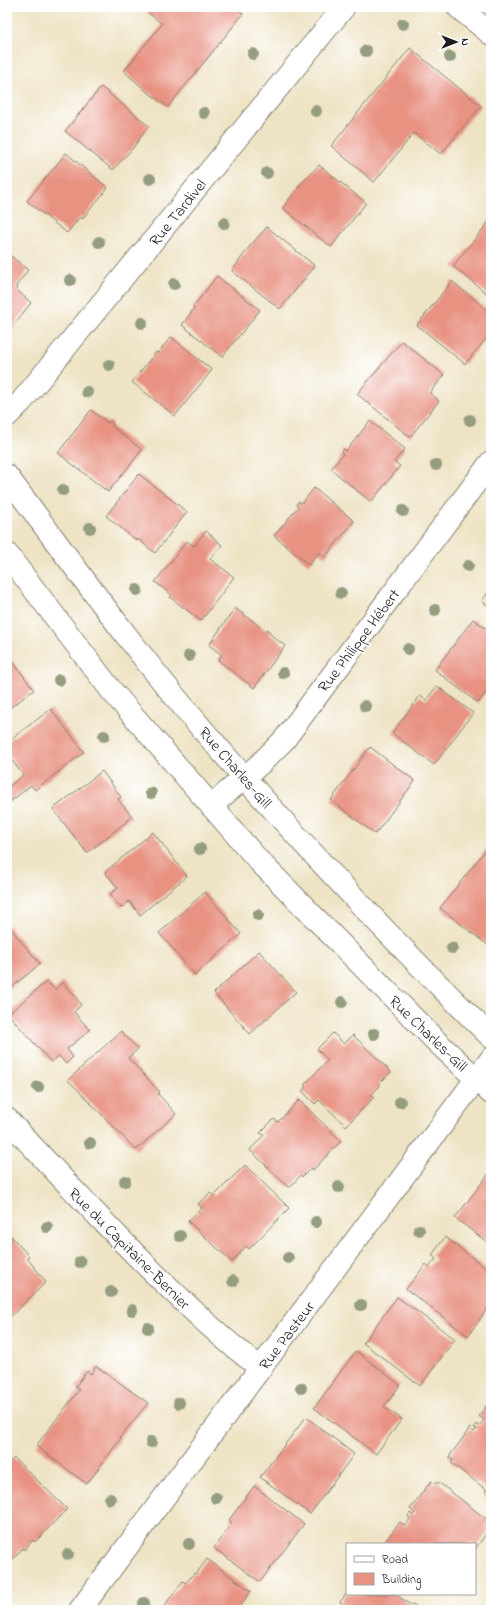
<svg xmlns="http://www.w3.org/2000/svg" width="498" height="1617" font-family="'Indie Flower',sans-serif">
	<style>
		.building { fill: #e89282 }
		.lines { fill: none; stroke-linecap: round; stroke-linejoin: round }
		.street-casing { stroke: #858070; stroke-width: 24 }
		.street { stroke: #fff; stroke-width: 22 }
		.tree { fill: #949d7f }
		.labels { text-anchor: middle; stroke-width: 3.5; stroke-linejoin: round; paint-order: stroke }
		.street-label { font-size: 16px; fill: #1c1c1c; stroke: #fff }
	</style>
	<rect width="100%" height="100%" fill="#fff"/>
	<filter id="ink" filterUnits="userSpaceOnUse"><feTurbulence type="fractalNoise" baseFrequency=".025" numOctaves="2"/><feDisplacementMap in="SourceGraphic" scale="8" xChannelSelector="R" yChannelSelector="G"/><feConvolveMatrix kernelMatrix="1 2 1 2 8 2 1 2 1" color-interpolation-filters="sRGB"/></filter>
	<filter id="wash" filterUnits="userSpaceOnUse"><feTurbulence type="fractalNoise" baseFrequency=".012" numOctaves="4" result="noise"/><feDisplacementMap in="SourceGraphic" scale="16" xChannelSelector="R" yChannelSelector="G"/><feGaussianBlur stdDeviation="0.9" result="paint"/><feColorMatrix in="noise" values="0 0 0 0 0 0 0 0 0 0 0 0 0 0 0 0 0 1.4 0 .05"/><feComposite in="paint" operator="in"/></filter>
	<g filter="url(#wash)">
		<rect width="100%" height="100%" fill="#eee3c5"/>
		<g id="blocks">
			<g class="building">
				<path d="M141,7h95l7,7 -75,93 -23,-17 -21,-19 38,-47z"/>
				<path d="M410,48l71,58 -40,48 -27,-21 -40,49 -43,-36z"/>
				<path d="M101,87l48,39 -17,23 -19,21 -48,-39z"/>
				<path d="M66,153l42,35 -26,31 -2,-2 -13,16 -40,-32z"/>
				<path d="M319,165l47,38 -35,44 -48,-39 17,-23z"/>
				<path d="M491,219v78l-38,-31z"/>
				<path d="M267,227l48,39 -35,43 -48,-38 17,-24z"/>
				<path d="M7,253l21,17 -12,16 1,1 -1,2 15,14 -24,30z"/>
				<path d="M217,276l43,34 -38,47 -40,-32 12,-16 -1,-2z"/>
				<path d="M452,281l39,32v20l-26,31 -48,-39z"/>
				<path d="M171,337l41,33 -37,46 -43,-34 24,-30 2,1z"/>
				<path d="M402,341l42,34 -14,18 9,8 -29,36 -53,-43z"/>
				<path d="M91,410l17,13 2,-2 3,3 -1,2 30,24 -34,42 -50,-39z"/>
				<path d="M370,421l35,28 -11,13 6,4 -29,36 -40,-33 12,-15 -2,-2 3,-3 2,2z"/>
				<path d="M139,474l48,38 -32,41 -17,-14 -1,2 -31,-25z"/>
				<path d="M314,488l40,33 -29,36 -6,-5 -10,13 -35,-29 24,-29 -2,-2 3,-4 3,2z"/>
				<path d="M206,531l16,14 -12,14 24,18 -33,44 -31,-24 2,-2 -17,-13 32,-41 7,5z"/>
				<path d="M491,588v20l-9,-7z"/>
				<path d="M235,608l31,23 1,-2 3,3 -1,1 16,13 -31,42 -36,-28 4,-5 -13,-10z"/>
				<path d="M473,619l18,13v53l-13,18 -43,-33z"/>
				<path d="M7,654l27,36 -27,20z"/>
				<path d="M437,686l36,27 -39,52 -42,-32 28,-37 6,4z"/>
				<path d="M51,709l33,43 -49,38 -4,-5 -21,17 -3,-4v-10l16,-13 -16,-21v-12z"/>
				<path d="M370,747l45,34 -40,53 -44,-34z"/>
				<path d="M102,771l19,26 -3,2 14,18 -45,36 -34,-44z"/>
				<path d="M153,832l34,44 -47,39 -11,-14 -8,7 -11,-14 8,-6 -13,-16z"/>
				<path d="M491,843v100l-2,3 -49,-38z"/>
				<path d="M205,892l36,42 -46,41 -36,-42z"/>
				<path d="M7,924l33,40 -33,27z"/>
				<path d="M259,951l37,41 -46,42 -36,-41z"/>
				<path d="M47,981l8,9 7,-8 11,11 8,12 -7,7 16,18 -23,19 6,8 -7,7 -7,-8 -8,6 -43,-48z"/>
				<path d="M121,1031l17,18 -10,9 32,34 -2,2 18,20 -40,36 -68,-70z"/>
				<path d="M333,1033l11,11 9,-9 38,37 -12,12 1,2 -9,9 3,2 -28,29 -27,-26 -4,4 -13,-13 4,-4 -2,-2 24,-25 -11,-11z"/>
				<path d="M299,1100l42,41 -28,29 -2,-2 -9,9 -1,-2 -12,13 -39,-38 14,-15 -4,-2 14,-14 4,3z"/>
				<path d="M245,1165l44,43 -40,41 -3,-3 -14,16 -44,-41 14,-13 -4,-4 12,-11 4,3z"/>
				<path d="M490,1172l1,1v72l-36,-27z"/>
				<path d="M7,1232l22,24 -2,2 19,24 -38,37z"/>
				<path d="M445,1237l46,35v39l-4,-2 -19,27 -62,-47 20,-25 3,3 7,-8 -4,-4z"/>
				<path d="M397,1297l58,42 -35,47 -57,-43z"/>
				<path d="M356,1351l44,34 -16,22 18,12 -26,35 -62,-46z"/>
				<path d="M96,1366l52,37 -28,34 1,1 -34,46 -51,-38 43,-56 -4,-3 12,-16 4,3z"/>
				<path d="M491,1400v91l-3,3 -3,-2 2,-2 -36,-27 2,-3 -4,-3 21,-29 4,4 3,-3 -3,-1 3,-4 2,2 5,-6 -5,-4z"/>
				<path d="M306,1417l48,37 -44,60 -50,-37z"/>
				<path d="M14,1458l53,51 -32,33 -2,-2 -9,10 -1,-2 -13,14 -3,-3v-94z"/>
				<path d="M431,1481l5,3 2,-2 51,39 -4,5 4,4 -14,19v-5h-92l17,-22 5,4 5,-7 -2,-3 2,-3 3,2 2,-2 -5,-4z"/>
				<path d="M254,1486l50,38 -44,58 -46,-34 18,-26 -3,-2z"/>
				<path d="M207,1559l44,32 -14,19h-76l22,-29 3,2 8,-10 2,1z"/>
				<path d="M346,1594h49l17,12 2,-1 7,5h-83l2,-3 2,2 3,-3 -5,-4z"/>
			</g>
		</g>
	</g>
	<g filter="url(#ink)">
		<use href="#blocks" fill-opacity="0" stroke="#858070" stroke-width="1"/>
		<g class="lines">
			<g class="street-casing">
				<g id="street">
					<path d="M458,7l33,27"/>
					<path d="M7,416l14,-14 323,-395"/>
					<path d="M7,476c64,85 126,173 196,254 91,106 188,209 288,307"/>
					<path d="M7,554l104,136 148,171 177,180 55,52"/>
					<path d="M211,806l49,-42 24,-24 207,-278"/>
					<path d="M7,1119c49,53 98,106 149,156 34,33 67,65 105,93"/>
					<path d="M80,1610l411,-551"/>
				</g>
			</g>
			<use href="#street" class="street"/>
		</g>
		<g class="tree">
			<circle cx="403" cy="24" r="6"/>
			<circle cx="366" cy="51" r="6"/>
			<circle cx="253" cy="54" r="6"/>
			<circle cx="450" cy="57" r="6"/>
			<circle cx="316" cy="111" r="6"/>
			<circle cx="204" cy="113" r="6"/>
			<circle cx="267" cy="173" r="6"/>
			<circle cx="150" cy="179" r="6"/>
			<circle cx="224" cy="223" r="6"/>
			<circle cx="99" cy="242" r="6"/>
			<circle cx="70" cy="280" r="6"/>
			<circle cx="174" cy="284" r="6"/>
			<circle cx="142" cy="323" r="6"/>
			<circle cx="109" cy="365" r="6"/>
			<circle cx="87" cy="392" r="6"/>
			<circle cx="470" cy="420" r="6"/>
			<circle cx="436" cy="465" r="6"/>
			<circle cx="63" cy="490" r="6"/>
			<circle cx="403" cy="511" r="6"/>
			<circle cx="90" cy="528" r="6"/>
			<circle cx="468" cy="566" r="6"/>
			<circle cx="137" cy="590" r="6"/>
			<circle cx="341" cy="593" r="6"/>
			<circle cx="435" cy="610" r="6"/>
			<circle cx="408" cy="649" r="6"/>
			<circle cx="189" cy="656" r="6"/>
			<circle cx="283" cy="673" r="6"/>
			<circle cx="59" cy="680" r="6"/>
			<circle cx="365" cy="706" r="6"/>
			<circle cx="104" cy="736" r="6"/>
			<circle cx="151" cy="793" r="6"/>
			<circle cx="200" cy="849" r="6"/>
			<circle cx="258" cy="915" r="6"/>
			<circle cx="452" cy="948" r="6"/>
			<circle cx="342" cy="1002" r="6"/>
			<circle cx="374" cy="1034" r="6"/>
			<circle cx="38" cy="1087" r="6"/>
			<circle cx="400" cy="1102" r="6"/>
			<circle cx="90" cy="1143" r="6"/>
			<circle cx="125" cy="1181" r="6"/>
			<circle cx="339" cy="1187" r="6"/>
			<circle cx="316" cy="1222" r="6"/>
			<circle cx="47" cy="1227" r="6"/>
			<circle cx="419" cy="1230" r="6"/>
			<circle cx="180" cy="1236" r="6"/>
			<circle cx="288" cy="1258" r="6"/>
			<circle cx="80" cy="1262" r="6"/>
			<circle cx="233" cy="1281" r="6"/>
			<circle cx="111" cy="1292" r="6"/>
			<circle cx="361" cy="1305" r="6"/>
			<circle cx="132" cy="1310" r="6"/>
			<circle cx="148" cy="1328" r="6"/>
			<circle cx="301" cy="1388" r="6"/>
			<circle cx="179" cy="1403" r="6"/>
			<circle cx="151" cy="1442" r="6"/>
			<circle cx="216" cy="1498" r="6"/>
			<circle cx="110" cy="1499" r="6"/>
			<circle cx="189" cy="1544" r="6"/>
			<circle cx="68" cy="1554" r="6"/>
			<circle cx="144" cy="1603" r="6"/>
		</g>
	</g>
	<g class="labels">
		<g class="street-label">
			<text transform="translate(177 212) rotate(-51)" y="6">Rue Tardivel</text>
			<text transform="translate(358 640) rotate(-53)" y="6">Rue Philippe Hébert</text>
			<text transform="translate(236 767) rotate(49)" y="6">Rue Charles-Gill</text>
			<text transform="translate(429 1033) rotate(44)" y="6">Rue Charles-Gill</text>
			<text transform="translate(130 1248) rotate(45)" y="6">Rue du Capitaine-Bernier</text>
			<text transform="translate(286 1335) rotate(-53)" y="6">Rue Pasteur</text>
		</g>
	</g>
	<rect width="498" height="1617" fill="none" stroke="#fff" stroke-width="24"/>
	<rect x="346" y="1543" width="130" height="52" fill="#ffffff" stroke="#a4a4a4"/>
	<rect x="354" y="1556" width="20" height="6" fill="#ffffff" stroke="#a4a4a4"/>
	<text x="382" y="1563" font-size="12" fill="#1c1c1c">Road</text>
	<rect x="354" y="1573" width="20" height="12" fill="#e89282" stroke="#a4a4a4"/>
	<text x="382" y="1583" font-size="12" fill="#1c1c1c">Building</text>
	<g transform="translate(456 42) rotate(90)" stroke="#ffffff" stroke-width="3" paint-order="stroke">
	<path d="M0-3L7 15L0 10L-7 15Z" fill="#1c1c1c"/>
	<text y="-6" font-size="11" font-weight="bold" text-anchor="middle" fill="#1c1c1c">N</text>
	</g>
</svg>
